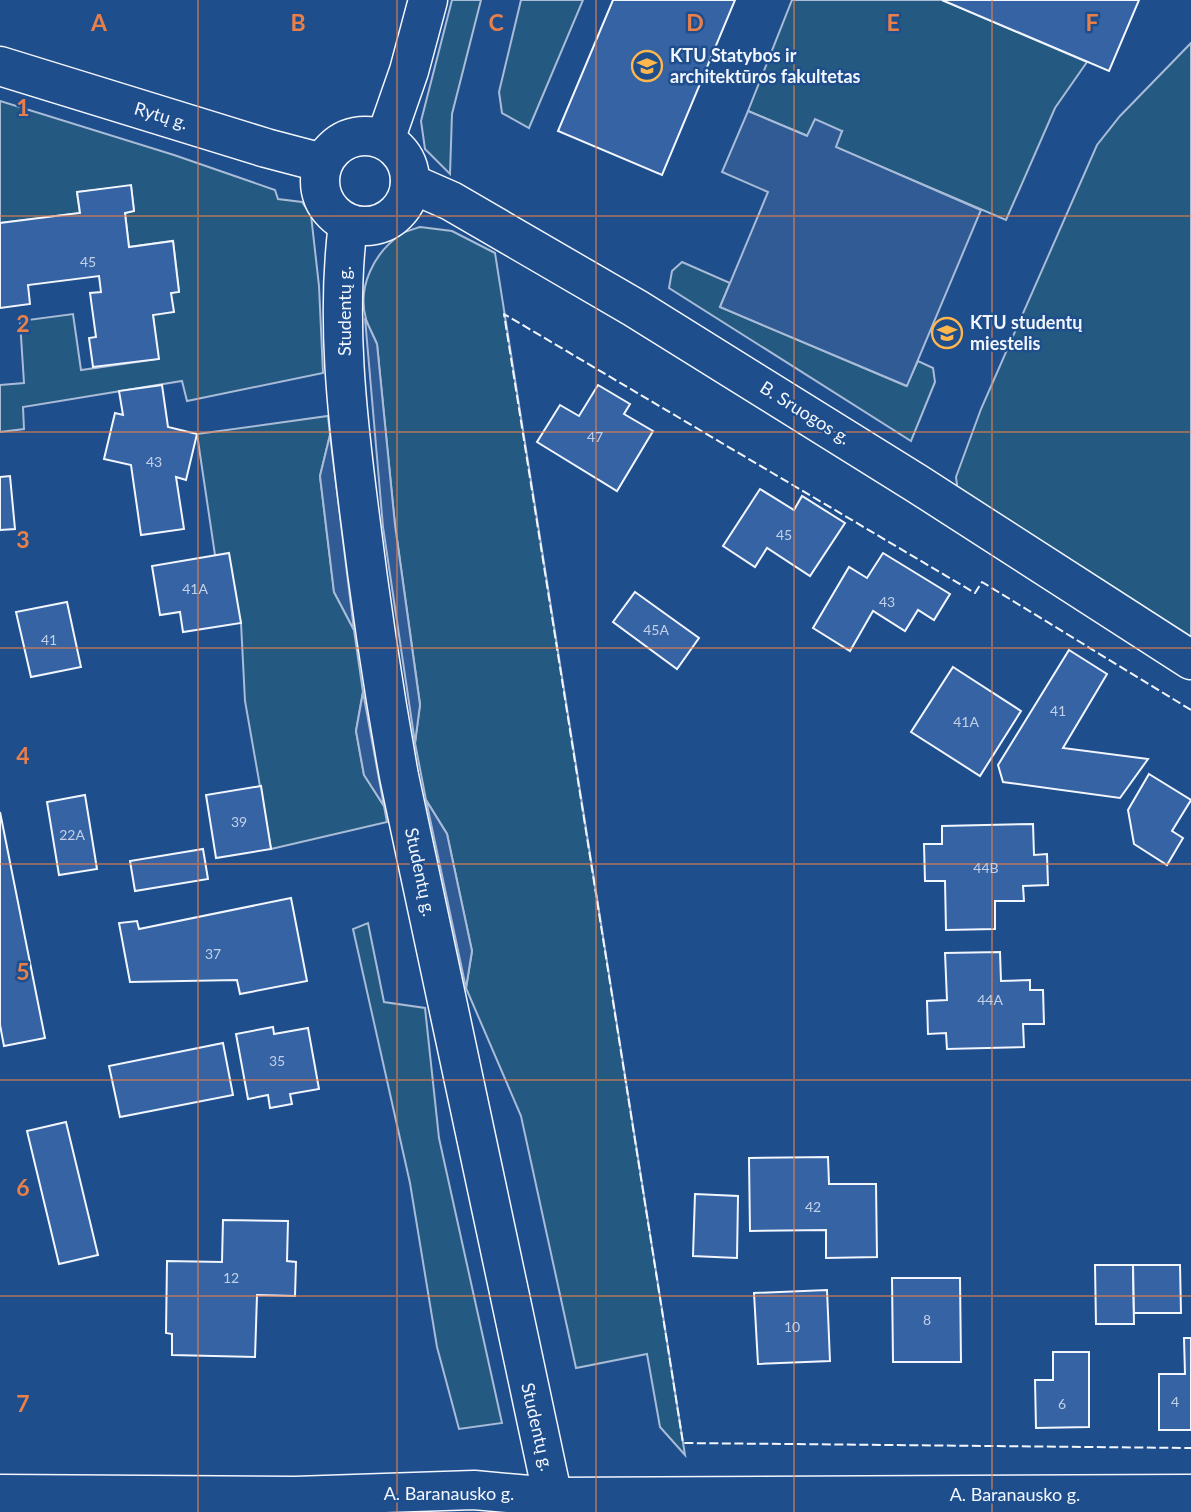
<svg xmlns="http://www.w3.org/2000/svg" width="1191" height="1512" font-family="Lato,sans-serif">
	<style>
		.green { fill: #245a82; stroke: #a8bbd7; stroke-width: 2 }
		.parking { fill: #305b95; stroke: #a8bbd7; stroke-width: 2 }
		.building { fill: #3563a3; stroke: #f2f6ff; stroke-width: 2 }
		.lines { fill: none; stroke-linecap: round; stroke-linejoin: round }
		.minor-casing { stroke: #f2f6ff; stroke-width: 41 }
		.minor { stroke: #1f4e8c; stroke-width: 38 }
		.fence { stroke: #f2f6ff; stroke-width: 2; stroke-dasharray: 9 3.5; stroke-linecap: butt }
		.grid { fill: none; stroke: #ea8049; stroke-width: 2; stroke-opacity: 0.55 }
		.labels { text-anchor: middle; stroke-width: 5; stroke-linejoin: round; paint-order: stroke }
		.number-label { font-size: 14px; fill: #c3d1e8 }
		.poi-label { font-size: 18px; font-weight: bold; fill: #f2f6ff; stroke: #1f4e8c; text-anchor: start }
		.street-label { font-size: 18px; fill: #f2f6ff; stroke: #1f4e8c }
		.grid-label { font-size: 23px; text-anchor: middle; font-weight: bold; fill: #ea8049; stroke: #1f4e8c; stroke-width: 5; stroke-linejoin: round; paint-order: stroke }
	</style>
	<rect width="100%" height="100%" fill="#1f4e8c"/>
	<g class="green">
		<path d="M452,0h29l-29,114 -2,60 -25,-25 -4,-28z"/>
		<path d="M521,0h62l-54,128 -27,-15 -3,-21z"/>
		<path d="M792,0h150l145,62 -32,46 -49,112 -171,-73 7,-16 -34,5 -60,-25z"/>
		<path d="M1191,43v594l-233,-144 -2,-16 25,-68 116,-264 23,-29z"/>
		<path d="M0,101l174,54 101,35 3,9 24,3 9,13 8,71 4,87 -136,28 -5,-20 -159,26 1,22 -24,3v-47l24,-2 -4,-62 53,-7 8,56 77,-11 -5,-44 18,-22 8,-2 -6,-50 -44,6 -4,-34 9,-2 -3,-25 -54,6 3,21 -80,10z"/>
		<path d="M420,227l32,4 43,22 190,1202 -25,-28 -13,-73 -71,14 -55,-252 -55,-128 6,-37 -25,-117 -21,-34 -11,-57 5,-39 -25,-179 -18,-181c-3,-8 -9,-17 -11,-25 -9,-32 8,-66 34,-84 5,-4 14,-6 20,-8z"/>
		<path d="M682,262l48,21 -10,24 186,79 12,-25 15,7 2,14 -24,59 -242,-153 3,-17z"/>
		<path d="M328,416l2,19 -10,41 14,116 20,38 9,62 -7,39 8,44 20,31 3,16 -116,27 -26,-148 -4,-78 -26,-68 -18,-121z"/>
		<path d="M368,923l16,79 41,6 14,130 63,285 -43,6 -22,-82 -27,-164 -57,-254z"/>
	</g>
	<g class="parking">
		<path d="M748,111l59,25 8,-17 27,12 -6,16 145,63 -74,176 -187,-79 48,-115 -46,-20z"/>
		<path d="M365,318l12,26 18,181 25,180 -5,38 -32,-216z"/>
		<path d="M330,435l24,195 -20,-38 -14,-116z"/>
		<path d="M363,692l21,114 -20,-31 -8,-44z"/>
		<path d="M426,800l21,34 25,117 -6,37z"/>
	</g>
	<g class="building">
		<path d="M613,0h122l-73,175 -104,-44z"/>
		<path d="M942,0h197l-30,71z"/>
		<path d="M131,185l3,26 -9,2 4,34 44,-6 6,51 -8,1 3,19 -21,3 6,44 -66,8 -4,-29 7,-1 -6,-44 11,-1 -2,-16 -71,9 2,19 -30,4v-85l80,-10 -3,-21z"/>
		<path d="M162,385l6,42 29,7 -11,46 -10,-3 8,52 -43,6 -10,-70 -27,-6 11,-46 8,2 -4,-24z"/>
		<path d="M598,385l32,19 -6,10 29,17 -36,60 -80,-49 23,-37 19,11z"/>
		<path d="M10,476l5,53 -15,1v-53z"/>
		<path d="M760,489l34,21 8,-14 43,27 -35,53 -43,-28 -12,19 -32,-21z"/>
		<path d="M229,553l12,70 -58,9 -3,-20 -20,3 -8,-49z"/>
		<path d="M883,553l67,41 -16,26 -16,-10 -13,21 -32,-20 -23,40 -37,-23 36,-61 18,11z"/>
		<path d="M635,592l64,46 -22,31 -64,-47z"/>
		<path d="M67,602l14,65 -50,10 -15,-65z"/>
		<path d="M1069,650l38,24 -44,74 85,11 -28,39 -117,-16 -5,-17z"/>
		<path d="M953,667l68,44 -41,65 -69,-44z"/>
		<path d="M1149,774l42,26 -19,31 11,7 -16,27 -33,-21 -6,-34z"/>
		<path d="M261,786l10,63 -55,9 -10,-63z"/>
		<path d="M85,795l12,74 -38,6 -12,-73z"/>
		<path d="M0,812l45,226 -41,8 -4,-21z"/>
		<path d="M1033,824l1,31 13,-1 1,31 -25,1 1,15h-29v28l-49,1 -1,-49h-20l-1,-37h18v-18z"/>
		<path d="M203,849l5,30 -73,12 -5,-30z"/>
		<path d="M291,898l16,83 -67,13 -3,-14 -107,2 -11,-59 18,-2 2,8z"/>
		<path d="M1000,952l1,29 29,-1v10h13l1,34h-21l1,23 -77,2 -1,-16 -18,1 -1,-33 20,-1 -2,-47z"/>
		<path d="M273,1027l1,7 34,-6 11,61 -29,5 2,10 -22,4 -2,-13 -20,4 -12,-65z"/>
		<path d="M223,1043l10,52 -113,22 -11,-51z"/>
		<path d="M66,1122l32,133 -39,9 -32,-133z"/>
		<path d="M828,1157l1,27h47l1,73 -51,1v-28l-76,1 -1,-73z"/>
		<path d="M695,1194l43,2 -1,62 -44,-2z"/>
		<path d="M223,1220l65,1 -1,40 9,1 -1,34 -38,-1 -2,62 -83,-2v-21l-6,-1 1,-72 55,1z"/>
		<path d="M1095,1265h38l1,59h-38z"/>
		<path d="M1133,1265h47l1,48h-47z"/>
		<path d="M892,1278h68l1,84h-68z"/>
		<path d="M827,1290l3,71 -72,3 -4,-71z"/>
		<path d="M1184,1338h7v92h-32v-56h26z"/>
		<path d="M1053,1352h36v75l-53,1 -1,-48h18z"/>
	</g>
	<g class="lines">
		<g class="minor-casing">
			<g id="minor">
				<path d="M0,66l266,82 57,15"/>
				<circle cx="365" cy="181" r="45"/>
				<path d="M385,140l24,-69 19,-71"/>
				<path d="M410,183l41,18 184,107 281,175 275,177"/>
				<path d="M348,224c-12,94 -1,191 11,285 11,90 24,178 40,267l157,736"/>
				<path d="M0,1494l295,2 179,-6 78,7 639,-3"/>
			</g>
		</g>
		<use href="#minor" class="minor"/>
		<path class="fence" d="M1191,710l-209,-128 -7,11 -471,-279 179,1129 508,5"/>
	</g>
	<path class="grid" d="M198,0v1512M397,0v1512M596,0v1512M794,0v1512M992,0v1512M0,216h1191M0,432h1191M0,648h1191M0,864h1191M0,1080h1191M0,1296h1191"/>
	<defs>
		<g id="university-ring" transform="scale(1.575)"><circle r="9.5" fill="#1f4e8c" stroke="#ffb74d" stroke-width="1.5"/><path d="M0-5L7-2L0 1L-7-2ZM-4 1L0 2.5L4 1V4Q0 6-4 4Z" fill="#ffb74d"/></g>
	</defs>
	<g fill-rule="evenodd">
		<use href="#university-ring" x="647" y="66"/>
		<use href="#university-ring" x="947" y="333"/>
	</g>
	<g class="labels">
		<g class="number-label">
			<text x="88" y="267">45</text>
			<text x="595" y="442">47</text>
			<text x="154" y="467">43</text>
			<text x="784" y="540">45</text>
			<text x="195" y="594">41A</text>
			<text x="887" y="607">43</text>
			<text x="656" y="635">45A</text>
			<text x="49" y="645">41</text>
			<text x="1058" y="716">41</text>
			<text x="966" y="727">41A</text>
			<text x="239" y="827">39</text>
			<text x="72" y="840">22A</text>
			<text x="986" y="873">44B</text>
			<text x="213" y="959">37</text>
			<text x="990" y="1005">44A</text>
			<text x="277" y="1066">35</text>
			<text x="813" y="1212">42</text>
			<text x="231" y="1283">12</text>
			<text x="927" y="1325">8</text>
			<text x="792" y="1332">10</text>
			<text x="1175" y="1407">4</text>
			<text x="1062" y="1409">6</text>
		</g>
		<g class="poi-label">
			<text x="670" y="62">KTU Statybos ir<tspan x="670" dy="21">architektūros fakultetas</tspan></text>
			<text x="970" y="329">KTU studentų<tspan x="970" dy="21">miestelis</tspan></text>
		</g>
		<g class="street-label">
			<text transform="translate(161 116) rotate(17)" y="6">Rytų g.</text>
			<text transform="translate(345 311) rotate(-90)" y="6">Studentų g.</text>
			<text transform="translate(805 413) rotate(32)" y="6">B. Sruogos g.</text>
			<text transform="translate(420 872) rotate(78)" y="6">Studentų g.</text>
			<text transform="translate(537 1427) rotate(77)" y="6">Studentų g.</text>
			<text x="449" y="1500">A. Baranausko g.</text>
			<text x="1015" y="1501">A. Baranausko g.</text>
		</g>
	</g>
	<g class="grid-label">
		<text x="99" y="31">A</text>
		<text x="298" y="31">B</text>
		<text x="496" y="31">C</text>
		<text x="695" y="31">D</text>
		<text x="893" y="31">E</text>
		<text x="1092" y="31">F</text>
		<text x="23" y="116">1</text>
		<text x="23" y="332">2</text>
		<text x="23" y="548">3</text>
		<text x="23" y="764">4</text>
		<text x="23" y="980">5</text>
		<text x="23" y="1196">6</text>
		<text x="23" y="1412">7</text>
	</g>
</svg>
